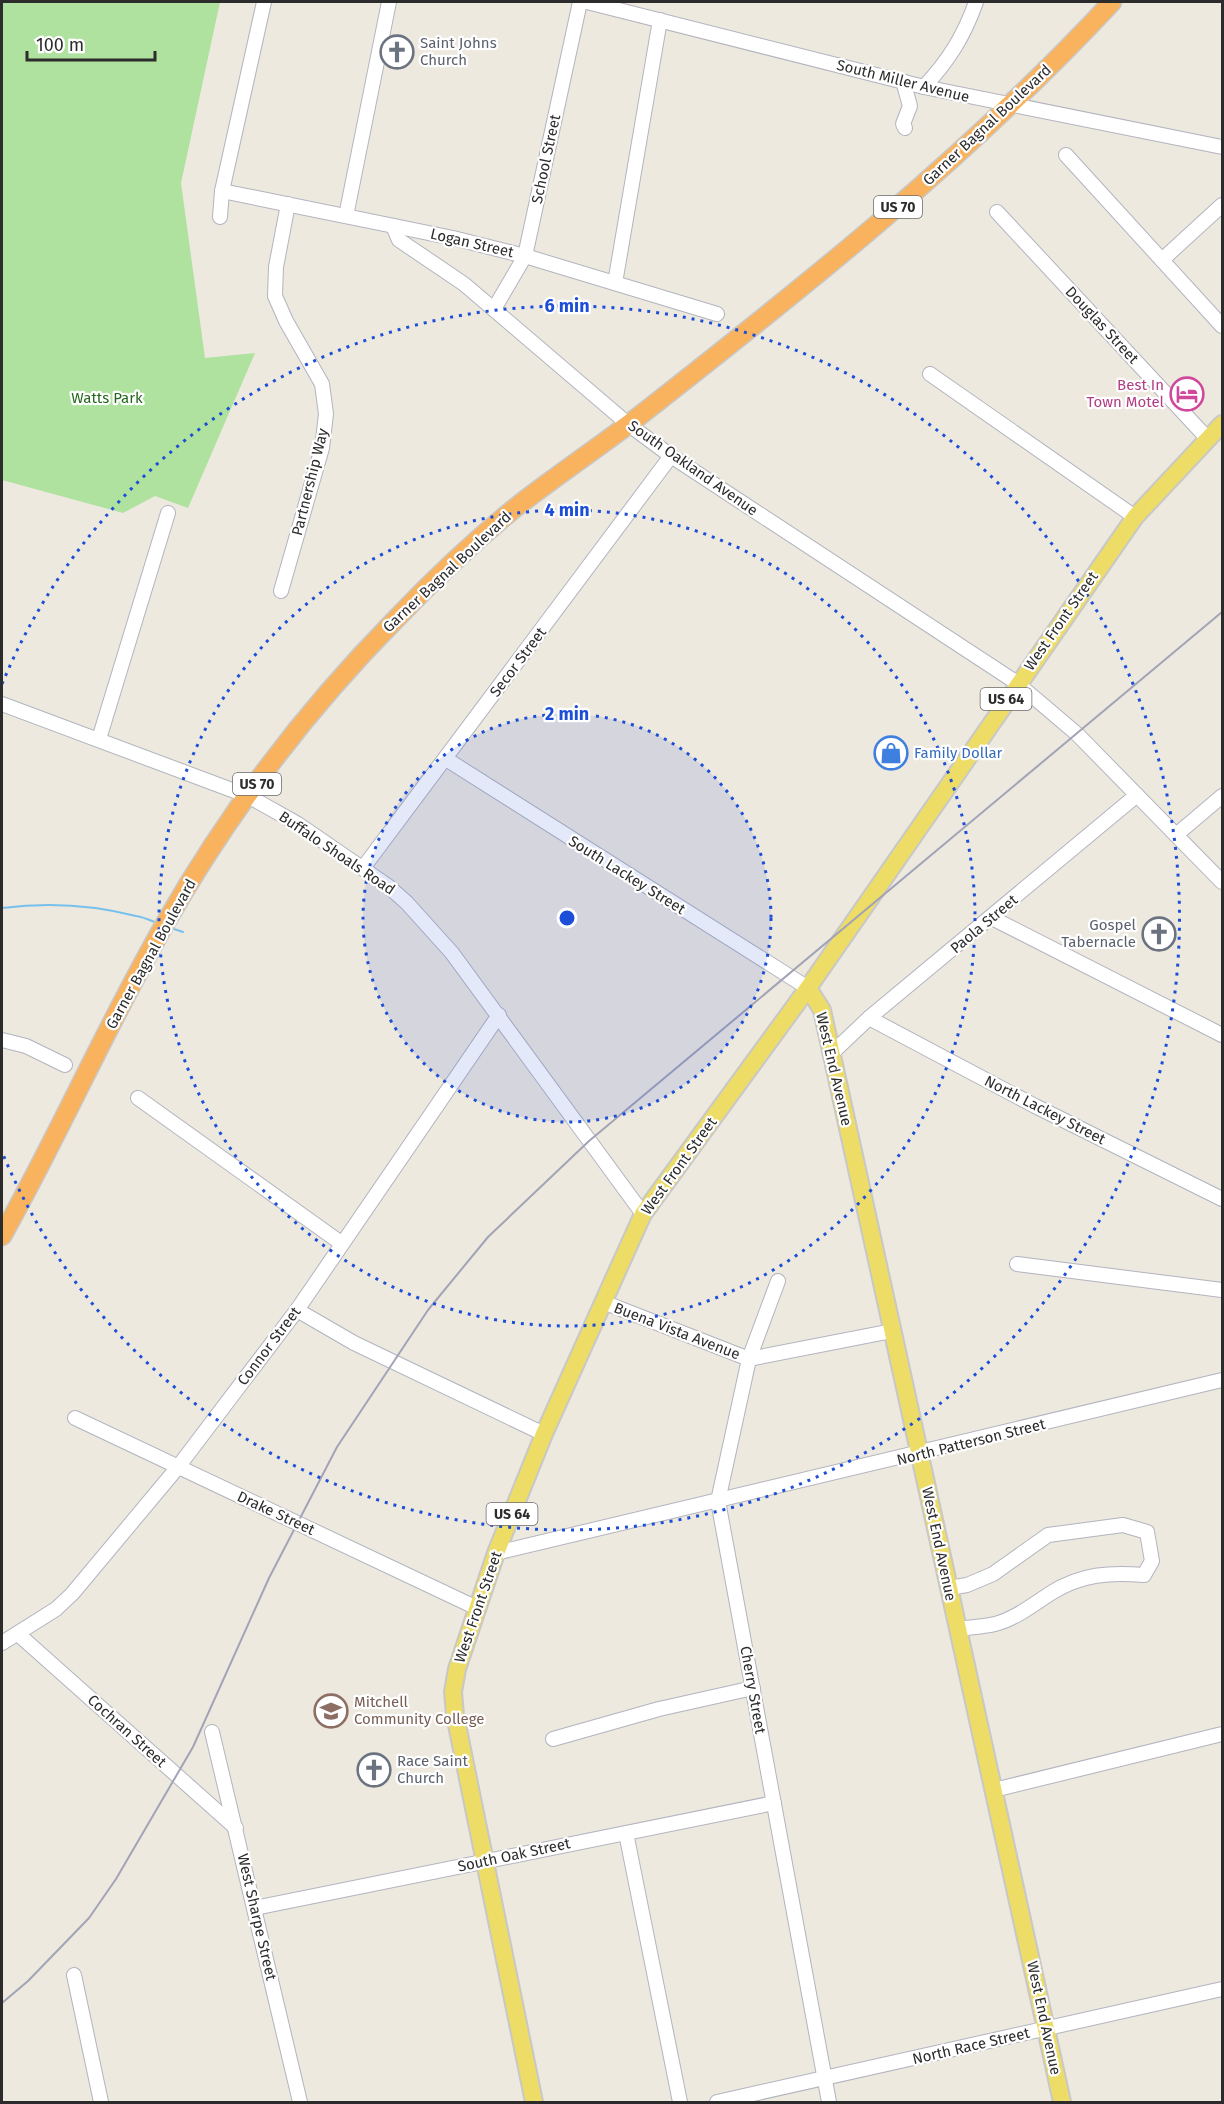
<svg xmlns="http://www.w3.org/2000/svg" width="1224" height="2104" font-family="'Fira Sans',sans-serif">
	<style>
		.green { fill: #aee29e }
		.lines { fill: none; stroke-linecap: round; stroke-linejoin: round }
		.stream { stroke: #76c0eb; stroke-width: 2 }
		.minor-casing { stroke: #b2b4bf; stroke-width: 16 }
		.major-casing { stroke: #c8c8c8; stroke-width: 20 }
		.highway-casing { stroke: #c8c8c8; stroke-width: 21 }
		.minor { stroke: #fff; stroke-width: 14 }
		.major { stroke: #eddc65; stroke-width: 16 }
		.highway { stroke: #f9b25e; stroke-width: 18 }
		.rail { stroke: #a2a3b6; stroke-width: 2 }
		.ring { fill: none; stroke: #1d4ed8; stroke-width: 3; stroke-dasharray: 3 6 }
		.labels { text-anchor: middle; stroke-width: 4.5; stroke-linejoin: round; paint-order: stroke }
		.shield { fill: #fff; stroke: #6b6b6b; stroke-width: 1.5 }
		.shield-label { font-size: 14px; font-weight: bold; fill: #2c2c2c }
		.worship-label { font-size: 15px; fill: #5b616d; stroke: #fff; text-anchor: start }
		.street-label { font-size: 15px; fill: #2c2c2c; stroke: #fff }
		.hotel-label { font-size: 15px; fill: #b23c85; stroke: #fff; text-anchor: end }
		.park-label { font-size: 15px; fill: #25681d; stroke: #fff }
		.shop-label { font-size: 15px; fill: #366cbe; stroke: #fff; text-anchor: start }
		.education-label { font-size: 15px; fill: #785e54; stroke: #fff; text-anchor: start }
		.centre { fill: #1d4ed8; stroke: #fff; stroke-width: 3 }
		.ring-label { font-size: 18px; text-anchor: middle; font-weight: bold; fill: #1d4ed8; stroke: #fff; stroke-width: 4.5; stroke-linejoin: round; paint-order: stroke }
	</style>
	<rect width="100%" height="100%" fill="#ede9df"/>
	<path class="green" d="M2,2h218l-39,181 24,175 50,-5 -67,155 -33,-12 -32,17 -121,-33z"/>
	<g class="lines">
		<g class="stream">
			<path d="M2,908c46,-6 88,-4 134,8 8,1 15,5 22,7"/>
			<path d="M171,928l12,4"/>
		</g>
		<g class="minor-casing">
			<g id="minor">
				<path d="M587,2l337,85 298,60"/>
				<path d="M903,81l7,25 -7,18 2,4"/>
				<path d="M924,87c25,-27 40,-51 52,-85"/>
				<path d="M1066,155l156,171"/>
				<path d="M222,191l231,47 72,18 192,58"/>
				<path d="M997,212l210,226"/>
				<path d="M346,216l43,-214"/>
				<path d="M220,217l2,-26 42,-189"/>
				<path d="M393,226l6,14 65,44 164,140 43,32 346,227 60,51 145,148"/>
				<path d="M1162,260l60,-55"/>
				<path d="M615,283l45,-263"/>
				<path d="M494,309l31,-53 55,-254"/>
				<path d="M930,374l205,143"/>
				<path d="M281,591l41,-143 4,-34 -4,-30 -36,-63 -11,-25 1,-29 12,-63"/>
				<path d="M2,704l246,92 50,28 90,62 19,17 45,50 191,261"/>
				<path d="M99,739l69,-226"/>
				<path d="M446,759l362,229"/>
				<path d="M1176,835l46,-39"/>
				<path d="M363,868l308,-412"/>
				<path d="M992,918l230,117"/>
				<path d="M869,1018l166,88 187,93"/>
				<path d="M2,1040l24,6 39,19"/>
				<path d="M831,1054l38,-36 268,-223"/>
				<path d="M138,1098l203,145"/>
				<path d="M1017,1264l205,26"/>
				<path d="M778,1281l-29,78 -31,142 111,601"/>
				<path d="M603,1302l146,57 143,-28"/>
				<path d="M297,1310l57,33 190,91"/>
				<path d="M75,1418l402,190"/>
				<path d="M496,1553l726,-173"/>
				<path d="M949,1588l18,-3 26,-11 55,-39 75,-10 24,7 5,29 -8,14c-34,-3 -63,-1 -93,18 -17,11 -36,26 -56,31 -12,3 -25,3 -37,5"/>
				<path d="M18,1634l218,194"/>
				<path d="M2,1643l54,-34 16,-15 106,-127 119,-157 202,-295"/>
				<path d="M212,1732l88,370"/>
				<path d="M553,1739l106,-30 94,-21"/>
				<path d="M994,1790l228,-56"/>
				<path d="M626,1833l54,269"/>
				<path d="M255,1908l519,-105"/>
				<path d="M74,1975l27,127"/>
				<path d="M717,2102l505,-113"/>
			</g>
		</g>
		<g class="major-casing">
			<g id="major">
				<path d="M808,988l14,22 240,1092"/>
				<path d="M534,2102l-79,-387 -2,-23 4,-23 39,-116 48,-119 99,-220 165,-226 327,-471 87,-93"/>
			</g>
		</g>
		<g class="highway-casing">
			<path id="highway" d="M2,1236c58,-103 105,-212 164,-314 63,-110 141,-213 230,-303 38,-40 80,-80 124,-115 35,-27 73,-53 109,-80 169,-132 337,-265 483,-422"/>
		</g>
		<use href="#minor" class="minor"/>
		<use href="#major" class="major"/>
		<use href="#highway" class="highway"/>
		<path class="rail" d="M2,2003l26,-22 61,-63 27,-39 77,-132 76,-169 68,-131 91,-137 60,-73 101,-96 633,-529"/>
	</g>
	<circle cx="567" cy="918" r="204" fill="#1d4ed8" fill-opacity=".12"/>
	<g class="ring">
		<circle cx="567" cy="918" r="204"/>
		<circle cx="567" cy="918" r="408"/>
		<path d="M2 684A612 612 0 1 1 2 1152"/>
	</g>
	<defs>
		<g id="church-ring" transform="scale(1.725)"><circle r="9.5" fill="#fff" stroke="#6b7280" stroke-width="1.5"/><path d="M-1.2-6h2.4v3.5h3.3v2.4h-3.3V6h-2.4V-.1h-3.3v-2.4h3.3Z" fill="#6b7280"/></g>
		<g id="hotel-ring" transform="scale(1.725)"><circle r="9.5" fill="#fff" stroke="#d1479c" stroke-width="1.5"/><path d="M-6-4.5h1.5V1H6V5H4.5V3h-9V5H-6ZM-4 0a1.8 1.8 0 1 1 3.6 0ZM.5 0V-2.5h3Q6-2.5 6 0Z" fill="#d1479c"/></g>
		<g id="shop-ring" transform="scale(1.725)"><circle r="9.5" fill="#fff" stroke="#3f7fe0" stroke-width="1.5"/><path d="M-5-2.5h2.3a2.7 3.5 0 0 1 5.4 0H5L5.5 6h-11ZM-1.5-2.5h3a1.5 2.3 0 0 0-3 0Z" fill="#3f7fe0"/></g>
		<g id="university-ring" transform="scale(1.725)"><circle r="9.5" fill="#fff" stroke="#8d6e63" stroke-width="1.5"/><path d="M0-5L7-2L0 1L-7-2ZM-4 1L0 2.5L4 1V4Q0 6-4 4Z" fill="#8d6e63"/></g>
	</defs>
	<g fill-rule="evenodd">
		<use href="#church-ring" x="397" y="52"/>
		<use href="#hotel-ring" x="1187" y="394"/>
		<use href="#shop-ring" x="891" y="753"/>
		<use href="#church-ring" x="1159" y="934"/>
		<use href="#university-ring" x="331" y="1711"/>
		<use href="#church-ring" x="374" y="1770"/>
	</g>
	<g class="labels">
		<g class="shield">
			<rect x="874" y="196" width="48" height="22" rx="4.5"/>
			<rect x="980.5" y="688" width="51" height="22" rx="4.5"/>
			<rect x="233" y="773" width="48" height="22" rx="4.5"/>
			<rect x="486.5" y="1503" width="51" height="22" rx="4.5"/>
		</g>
		<g class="shield-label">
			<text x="898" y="212">US 70</text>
			<text x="1006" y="704">US 64</text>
			<text x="257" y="789">US 70</text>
			<text x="512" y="1519">US 64</text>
		</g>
		<g class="worship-label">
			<text x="420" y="48">Saint Johns<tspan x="420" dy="17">Church</tspan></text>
			<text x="1136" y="930" text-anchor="end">Gospel<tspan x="1136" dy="17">Tabernacle</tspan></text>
			<text x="397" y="1766">Race Saint<tspan x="397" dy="17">Church</tspan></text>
		</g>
		<g class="street-label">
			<text transform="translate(903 81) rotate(14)" y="5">South Miller Avenue</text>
			<text transform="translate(987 125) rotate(-43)" y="5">Garner Bagnal Boulevard</text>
			<text transform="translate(546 159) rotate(-78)" y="5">School Street</text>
			<text transform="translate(472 243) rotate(13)" y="5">Logan Street</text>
			<text transform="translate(1102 325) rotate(47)" y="5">Douglas Street</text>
			<text transform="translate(693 468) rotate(35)" y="5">South Oakland Avenue</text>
			<text transform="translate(310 482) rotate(-76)" y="5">Partnership Way</text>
			<text transform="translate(447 572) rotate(-43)" y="5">Garner Bagnal Boulevard</text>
			<text transform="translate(1061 621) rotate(-55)" y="5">West Front Street</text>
			<text transform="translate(518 662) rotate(-53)" y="5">Secor Street</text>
			<text transform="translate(337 853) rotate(34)" y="5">Buffalo Shoals Road</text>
			<text transform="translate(627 875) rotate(32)" y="5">South Lackey Street</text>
			<text transform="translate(984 924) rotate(-40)" y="5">Paola Street</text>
			<text transform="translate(151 954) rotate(-61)" y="5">Garner Bagnal Boulevard</text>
			<text transform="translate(834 1069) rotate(77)" y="5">West End Avenue</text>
			<text transform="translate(1045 1110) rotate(27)" y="5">North Lackey Street</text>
			<text transform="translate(679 1166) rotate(-54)" y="5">West Front Street</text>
			<text transform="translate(677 1331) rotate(21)" y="5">Buena Vista Avenue</text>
			<text transform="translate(269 1346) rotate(-53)" y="5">Connor Street</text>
			<text transform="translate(971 1442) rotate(-14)" y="5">North Patterson Street</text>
			<text transform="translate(276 1513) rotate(25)" y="5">Drake Street</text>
			<text transform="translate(939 1544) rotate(78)" y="5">West End Avenue</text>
			<text transform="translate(478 1607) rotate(-71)" y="5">West Front Street</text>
			<text transform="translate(753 1690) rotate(80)" y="5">Cherry Street</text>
			<text transform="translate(127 1731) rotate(42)" y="5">Cochran Street</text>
			<text transform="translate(514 1855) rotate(-12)" y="5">South Oak Street</text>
			<text transform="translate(257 1917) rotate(77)" y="5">West Sharpe Street</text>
			<text transform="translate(1044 2018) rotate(78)" y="5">West End Avenue</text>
			<text transform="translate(971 2046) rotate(-13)" y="5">North Race Street</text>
		</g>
		<g class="hotel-label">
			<text x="1164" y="390">Best In<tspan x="1164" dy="17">Town Motel</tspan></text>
		</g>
		<g class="park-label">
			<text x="107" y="403">Watts Park</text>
		</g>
		<g class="shop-label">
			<text x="914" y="758">Family Dollar</text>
		</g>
		<g class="education-label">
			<text x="354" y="1707">Mitchell<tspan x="354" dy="17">Community College</tspan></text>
		</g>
	</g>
	<circle cx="567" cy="918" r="9" class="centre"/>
	<g class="ring-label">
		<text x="567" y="312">6 min</text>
		<text x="567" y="516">4 min</text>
		<text x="567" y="720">2 min</text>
	</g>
	<rect width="1224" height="2104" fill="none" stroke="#2c2c2c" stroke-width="6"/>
	<path d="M27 51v9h128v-9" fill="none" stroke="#2c2c2c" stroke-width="3"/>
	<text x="36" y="51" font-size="18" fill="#2c2c2c" stroke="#ffffff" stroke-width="4.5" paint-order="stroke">100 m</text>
</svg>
